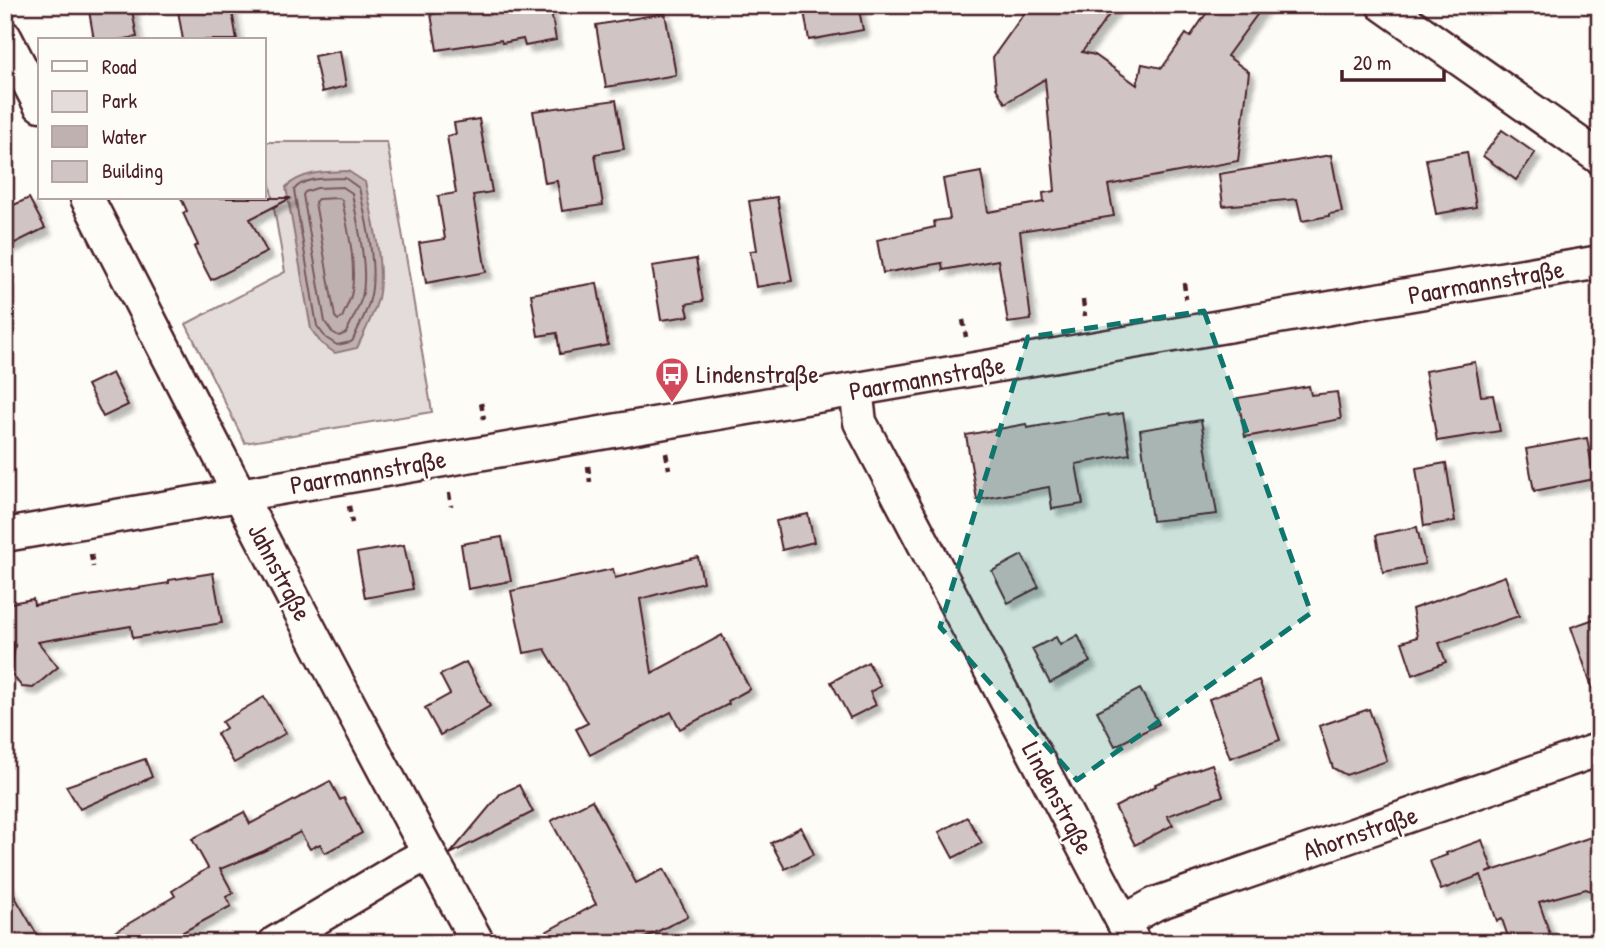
<svg xmlns="http://www.w3.org/2000/svg" width="1605" height="948" font-family="'Patrick Hand',sans-serif">
	<style>
		.green { fill: #e3dcda; stroke: #967e82; stroke-width: 2 }
		.water { fill: #c0b1b1; stroke: #91777b; stroke-width: 2 }
		.lines { fill: none; stroke-linecap: round; stroke-linejoin: round }
		.shore { stroke: #795961; stroke-width: 2 }
		.building { fill: #d0c5c4; stroke: #4a1f2b; stroke-width: 2; filter: url(#shadow) }
		.minor-casing { stroke: #4a1f2b; stroke-width: 37 }
		.path { stroke: #4a1f2b; stroke-width: 4.5; stroke-dasharray: 7 5; stroke-linecap: butt }
		.minor { stroke: #fdfcf7; stroke-width: 32 }
		.marked { fill: #0f766e; fill-opacity: 0.2; stroke: #0f766e; stroke-width: 5; stroke-dasharray: 14 9; stroke-linejoin: round }
		.labels { text-anchor: middle; stroke-width: 5; stroke-linejoin: round; paint-order: stroke }
		.street-label { font-size: 26px; fill: #4a1f2b; stroke: #fdfcf7 }
		.poi-label { font-size: 26px; fill: #4a1f2b; stroke: #fdfcf7; text-anchor: start }
	</style>
	<defs>
		<filter id="shadow"><feDropShadow dx="6" dy="6" stdDeviation="2" flood-color="#0004"/></filter>
	</defs>
	<rect width="100%" height="100%" fill="#fdfcf7"/>
	<filter id="ink" filterUnits="userSpaceOnUse"><feTurbulence type="fractalNoise" baseFrequency=".0143" numOctaves="2"/><feDisplacementMap in="SourceGraphic" scale="14" xChannelSelector="R" yChannelSelector="G"/><feConvolveMatrix kernelMatrix="1 2 1 2 8 2 1 2 1" color-interpolation-filters="sRGB"/></filter>
	<g filter="url(#ink)">
		<path class="green" d="M264,142h123l45,270 -187,31 -59,-119 99,-52 -21,-122z"/>
		<path class="water" d="M348,171l17,11c7,32 21,90 12,120 -5,16 -13,31 -20,46l-22,5 -14,-10 -10,-14 -25,-142c17,-16 40,-15 62,-16z"/>
		<g class="lines">
			<g class="shore">
				<path d="M345,178l14,10c7,30 19,81 11,111 -3,14 -12,28 -17,41l-2,2 -14,3 -11,-7 -9,-12 -23,-136c10,-14 35,-11 51,-12z"/>
				<path d="M343,187l9,6c5,29 17,76 10,104 -4,13 -11,25 -16,36l-7,3 -7,-4 -7,-10 -22,-127 2,-3 12,-4z"/>
				<path d="M339,198l3,2c6,30 14,61 10,91 -1,9 -7,18 -10,27l-4,2 -3,-3 -20,-115 3,-3z"/>
			</g>
		</g>
		<g class="building">
			<path d="M88,5h43l6,32 -19,3h-24z"/>
			<path d="M177,5h54l6,35h-54z"/>
			<path d="M487,5h63l6,35 -31,6 -2,-7 -21,4 -1,-3 -64,10 -6,-36z"/>
			<path d="M803,5h55l5,25 -54,10z"/>
			<path d="M1030,5h86l-34,47 13,3 42,30 5,-21 20,4 24,-34 4,3 22,-32h52l-37,51 22,16 -11,89 -130,24 6,31 -94,15 11,89 -23,3 -10,-63 -55,10 -1,-7 -59,10 -6,-33 58,-13 -1,-6 16,-2 -7,-40 38,-7 7,40 56,-10 -1,-9 12,-2 -10,-112 -40,24 -9,-15 -3,-31z"/>
			<path d="M665,13l11,62 -70,12 -10,-62z"/>
			<path d="M340,51l6,35 -24,6 -8,-36z"/>
			<path d="M616,100l8,49 -29,5 8,51 -41,6 -5,-30 -12,2 -12,-72z"/>
			<path d="M479,119l13,73 -19,3 13,77 -60,11 -7,-40 26,-4 -7,-43 18,-3 -9,-57 9,-2 -2,-11z"/>
			<path d="M1502,130l33,23 -19,27 -33,-24z"/>
			<path d="M1467,152l9,55 -40,7 -10,-55z"/>
			<path d="M1331,155l11,57 -13,2v2l-27,5 -5,-22 -74,7 -4,-32z"/>
			<path d="M777,197l15,84 -36,6 -6,-36 7,-1 -8,-49z"/>
			<path d="M29,198l16,30 -40,20v-39z"/>
			<path d="M181,198h110l-41,21 17,33 -56,28 -17,-33 4,-2 -15,-32 4,-2z"/>
			<path d="M696,259l7,42 -17,3 3,12 -28,4 -9,-54z"/>
			<path d="M597,283l11,62 -48,9 -3,-21 -19,3 -7,-42z"/>
			<path d="M1475,362l6,34 12,-1 7,36 -63,10 -12,-70z"/>
			<path d="M112,373l16,32 -25,12 -16,-32z"/>
			<path d="M1309,386l2,9 26,-3 4,27 -96,18 -7,-39z"/>
			<path d="M1123,413l7,41 -54,10 7,40 -31,5 -3,-22 -72,13 -11,-65 60,-11 1,4 81,-14 1,2z"/>
			<path d="M1201,420l16,94 -65,7 -12,-91z"/>
			<path d="M1587,438l7,41 -60,12 -8,-42z"/>
			<path d="M1446,463l9,58 -31,5 -8,-58z"/>
			<path d="M808,514l6,28 -32,8 -6,-29z"/>
			<path d="M1417,527l8,37 -42,8 -7,-37z"/>
			<path d="M502,537l9,44 -43,8 -7,-45z"/>
			<path d="M404,545l9,44 -48,9 -8,-45z"/>
			<path d="M1022,555l17,32 -31,16 -16,-32z"/>
			<path d="M698,557l5,25 -63,17 12,74 70,-38 28,54 -22,12 1,3 -49,25 -9,-17 -81,43 -14,-26 12,-6 -43,-74 -21,4 -13,-62 102,-22 2,9z"/>
			<path d="M213,573l9,50 -89,15 -2,-12 -93,16 20,25 -25,21 -11,-1 -11,-14 4,-28 -10,2v-43l28,-5 1,6 135,-22v-3z"/>
			<path d="M1505,576l14,40 -80,27 7,19 -33,13 -11,-33 15,-5 -5,-28z"/>
			<path d="M1600,617v80l-4,1 -25,-71z"/>
			<path d="M1078,635l12,27 -40,21 -18,-34 24,-12 4,8z"/>
			<path d="M466,662l24,44 -50,29 -15,-27 25,-14 -10,-19z"/>
			<path d="M868,662l13,24 -11,6 6,13 -26,13 -19,-36z"/>
			<path d="M1259,680l21,60 -50,18 -21,-59z"/>
			<path d="M1140,689l19,35 -44,22 -18,-35z"/>
			<path d="M264,697l22,36 -52,30 -17,-29 9,-6 -4,-6z"/>
			<path d="M1369,709l18,52 -41,14 -13,-7 -14,-42z"/>
			<path d="M145,759l7,18 -72,32 -14,-23z"/>
			<path d="M1212,764l11,32 -56,20 6,9 -38,20 -20,-38 41,-21 -1,-2z"/>
			<path d="M330,781l10,19 4,-2 18,35 -37,20 -5,-9 -10,5 -10,-17 -36,19 -44,18 13,24 -7,4 5,9 -68,37h-67l79,-47 -3,-5 36,-23 -16,-29 52,-27 6,12z"/>
			<path d="M519,785l14,27 -83,42 50,-60z"/>
			<path d="M592,800l44,83 28,-14 24,47 -53,27h-109l70,-39 -45,-83z"/>
			<path d="M967,817l15,26 -29,15 -14,-26z"/>
			<path d="M801,827l13,27 -29,15 -14,-26z"/>
			<path d="M1600,834v61l-14,-6 -47,13 14,41h-43l-8,-24 -5,2 -16,-46 -40,15 -11,-29 17,-6 -1,-2 36,-13 11,31 -7,2z"/>
			<path d="M5,880l37,63h-37z"/>
		</g>
		<g class="lines">
			<g class="minor-casing">
				<g id="minor">
					<path d="M1383,5l217,153"/>
					<path d="M5,37l35,68"/>
					<path d="M87,198c128,249 255,499 391,745"/>
					<path d="M856,390l4,32 274,521"/>
					<path d="M5,535l1595,-273"/>
					<path d="M1123,922l32,-18 445,-155"/>
					<path d="M275,943l126,-75 28,-15"/>
				</g>
			</g>
			<g class="path">
				<path d="M1184,283l2,16"/>
				<path d="M1083,300l2,16"/>
				<path d="M963,320l3,17"/>
				<path d="M481,403l3,16"/>
				<path d="M666,453l3,16"/>
				<path d="M588,466l2,16"/>
				<path d="M449,493l2,13"/>
				<path d="M349,506l3,17"/>
				<path d="M91,554l2,13"/>
			</g>
			<use href="#minor" class="minor"/>
		</g>
	</g>
	<path class="marked" d="M1204,311l107,302 -234,167 -137,-153 88,-290z"/>
	<defs>
		<g id="bus-pin" transform="scale(1.75)"><path d="M0 17L-7.5 6A9.5 9.5 0 1 1 7.5 6Z" fill="#d1495b" stroke="#fdfcf7"/><path d="M-5-6H5V4H4V6H2V4H-2V6H-4V4H-5ZM-3.5-4V0h7V-4ZM-3.5 1.2v1.5H-2V1.2ZM2 1.2v1.5H3.5V1.2Z" fill="#fff"/></g>
	</defs>
	<g fill-rule="evenodd">
		<use href="#bus-pin" x="672" y="374"/>
	</g>
	<g class="labels">
		<g class="street-label">
			<text transform="translate(1486 282) rotate(-10)" y="9">Paarmannstraße</text>
			<text transform="translate(927 378) rotate(-10)" y="9">Paarmannstraße</text>
			<text transform="translate(368 472) rotate(-10)" y="9">Paarmannstraße</text>
			<text transform="translate(280 572) rotate(62)" y="9">Jahnstraße</text>
			<text transform="translate(1058 798) rotate(62)" y="9">Lindenstraße</text>
			<text transform="translate(1360 833) rotate(-19)" y="9">Ahornstraße</text>
		</g>
		<g class="poi-label">
			<text x="696" y="383">Lindenstraße</text>
		</g>
	</g>
	<rect width="1605" height="948" fill="none" stroke="#fdfcf7" stroke-width="28"/>
	<rect x="14" y="14" width="1577" height="920" fill="none" stroke="#4a1f2b" stroke-width="2.5" filter="url(#ink)"/>
	<rect x="38" y="38" width="228" height="161" fill="#fdfcf7" stroke="#b5a4a5" stroke-width="2"/>
	<rect x="52" y="61" width="35" height="10" fill="#fdfcf7" stroke="#b5a4a5" stroke-width="2"/>
	<text x="102" y="74" font-size="21" fill="#4a1f2b">Road</text>
	<rect x="52" y="91" width="35" height="21" fill="#e3dcda" stroke="#b5a4a5" stroke-width="2"/>
	<text x="102" y="108" font-size="21" fill="#4a1f2b">Park</text>
	<rect x="52" y="126" width="35" height="21" fill="#c0b1b1" stroke="#b5a4a5" stroke-width="2"/>
	<text x="102" y="144" font-size="21" fill="#4a1f2b">Water</text>
	<rect x="52" y="161" width="35" height="21" fill="#d0c5c4" stroke="#b5a4a5" stroke-width="2"/>
	<text x="102" y="178" font-size="21" fill="#4a1f2b">Building</text>
	<path d="M1342 70v10h102v-10" fill="none" stroke="#4a1f2b" stroke-width="3.5"/>
	<text x="1353" y="70" font-size="21" fill="#4a1f2b" stroke="#fdfcf7" stroke-width="5" paint-order="stroke">20 m</text>
</svg>
